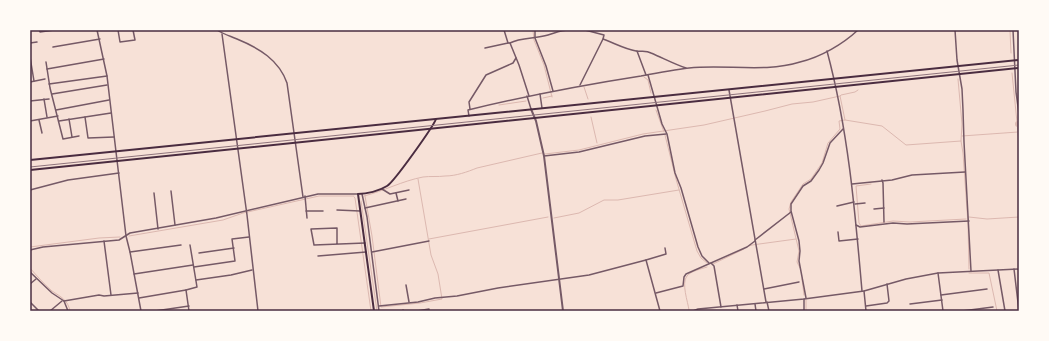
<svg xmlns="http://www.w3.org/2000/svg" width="1049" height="341" font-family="'PT Sans',sans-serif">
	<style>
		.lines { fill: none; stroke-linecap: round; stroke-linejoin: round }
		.stream { stroke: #dcb8b0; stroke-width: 1 }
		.river { stroke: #dcb8b0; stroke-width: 6 }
		.minor { stroke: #755966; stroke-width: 1.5 }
		.tertiary { stroke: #755966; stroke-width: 2 }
		.secondary { stroke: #4a2c40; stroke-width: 2 }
		.rail { stroke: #8f747c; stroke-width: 1 }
		.neatline { fill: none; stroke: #4a2c40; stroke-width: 1.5 }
	</style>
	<rect width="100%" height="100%" fill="#f7e1d7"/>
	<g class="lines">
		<g class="stream">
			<path d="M533,30l1,10 10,25 8,32"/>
			<path d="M1010,30l1,23"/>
			<path d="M644,77l4,3 3,13"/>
			<path d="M958,79l4,45 -1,17 2,12 5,71 1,45"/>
			<path d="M584,87l4,12"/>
			<path d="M543,98l9,-2"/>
			<path d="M499,105l27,-4"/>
			<path d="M656,110l8,22"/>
			<path d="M591,117l6,26"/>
			<path d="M845,120l37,6 24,19 55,-4"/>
			<path d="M1018,133l1,8"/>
			<path d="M665,135l11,44 21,72 4,7 6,5"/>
			<path d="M962,136l56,-4 -6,-59"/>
			<path d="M545,154l34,-4 64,-16 61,-9 61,-14 27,-7 21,-2 27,-6"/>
			<path d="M871,184l-15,2 3,37 2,3 32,-5 17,1 56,-3"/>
			<path d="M364,196c20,-5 38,-15 59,-19 7,-1 15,0 22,-1 11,0 22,-4 32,-8l65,-15"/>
			<path d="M365,196l7,40 9,71 39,-4 22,-4 -4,-25 -7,-19 -13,-76"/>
			<path d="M354,197l1,1 16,113"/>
			<path d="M361,201l16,110"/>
			<path d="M969,217l18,2 32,-2"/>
			<path d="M554,218l25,-5 25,-13h14l61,-10"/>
			<path d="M129,236l94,-16 20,-7 76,-17h35"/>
			<path d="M429,239l119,-22"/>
			<path d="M749,246l3,-1 44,-6"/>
			<path d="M30,247l69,-9 21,-1"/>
			<path d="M713,264l31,-15"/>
			<path d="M30,268c7,8 14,16 22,23 9,6 16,9 18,20"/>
			<path d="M800,268l-3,-6 2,-11 -10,-42 2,-7 12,-18 8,-5 11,-16 6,-20 12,-14 -1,-8 6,-1 -5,-24 1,-1 14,-3 3,-2"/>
			<path d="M969,273h20l8,38"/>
			<path d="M802,279l2,16"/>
			<path d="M806,300v11"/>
			<path d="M689,310c-1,-8 -8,-27 -2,-34 4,-5 14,-7 20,-9"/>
		</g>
		<path class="river" d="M1018,124h1"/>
		<g class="minor">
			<path d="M39,30l1,2 14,-2"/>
			<path d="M97,30l10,46 19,160 4,16 11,59"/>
			<path d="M118,30l2,12 15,-2 -2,-10"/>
			<path d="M217,30c6,4 13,6 20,9 22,9 42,21 50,44l16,114"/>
			<path d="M504,30l4,13h2l9,22 10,31"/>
			<path d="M535,30v8l11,28 7,25"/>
			<path d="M585,30l19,5 -1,4c11,4 22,10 33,12 5,1 10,-1 15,2 12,5 23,11 35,15"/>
			<path d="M955,30l2,30 5,29 1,21 1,32 7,129"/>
			<path d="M1013,30l3,62 3,22"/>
			<path d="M222,34l25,181 11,96"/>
			<path d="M30,43l7,-1"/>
			<path d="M510,43c11,-6 25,-4 38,-8 7,-2 13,-5 21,-5"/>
			<path d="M53,47l47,-8"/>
			<path d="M485,48l23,-5"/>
			<path d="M637,51l9,24"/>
			<path d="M827,51c21,78 28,159 35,240"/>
			<path d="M30,57l4,24"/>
			<path d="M46,62l4,26 13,51 16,-3"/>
			<path d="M47,69l57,-10"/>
			<path d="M648,75l14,49 5,10 8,39 6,15 17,59 4,9 7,7"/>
			<path d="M30,82l15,-3"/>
			<path d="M49,84l58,-8"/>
			<path d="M580,85l23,-46"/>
			<path d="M729,90l37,212"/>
			<path d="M52,94l55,-9"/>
			<path d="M540,94l2,14"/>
			<path d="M527,96l4,13"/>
			<path d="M44,99l3,18"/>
			<path d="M30,101l19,-2"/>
			<path d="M470,109l-1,-7 17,-27 27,-12 3,-5"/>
			<path d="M56,110l53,-10"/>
			<path d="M469,116l-1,-6c58,-14 115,-25 173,-34 16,-3 32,-6 48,-8 36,-4 76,5 111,-6 21,-5 43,-18 58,-32"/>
			<path d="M85,117l3,21 26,-1"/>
			<path d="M69,119l3,18"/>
			<path d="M39,120l3,13"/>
			<path d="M30,121l28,-5"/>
			<path d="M59,121l52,-8"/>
			<path d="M544,156l35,-4 66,-16 21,-2"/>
			<path d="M882,180l1,3 1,39"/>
			<path d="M852,184l40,-4 20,-5 53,-3"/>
			<path d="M382,189l8,5 19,-4"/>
			<path d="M30,190l38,-10 51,-7"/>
			<path d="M171,191l4,34"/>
			<path d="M154,193l4,36"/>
			<path d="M396,193l2,8"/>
			<path d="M362,194l5,23 12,94"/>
			<path d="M305,196l2,22"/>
			<path d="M855,204l10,-1"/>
			<path d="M837,206l17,-4"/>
			<path d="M365,208l41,-9"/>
			<path d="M874,209l10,-1"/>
			<path d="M337,210l23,1"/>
			<path d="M306,211h17"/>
			<path d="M856,225l4,2 33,-4 14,1 62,-3"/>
			<path d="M838,232l1,9 19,-2"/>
			<path d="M755,240l36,-28"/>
			<path d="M104,241l7,54"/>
			<path d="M337,244v-16l-26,1 3,16 51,-2"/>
			<path d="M30,250l13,-3 76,-7 11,-7 86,-15 102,-24h40"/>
			<path d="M130,252l51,-7"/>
			<path d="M372,252l57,-11"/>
			<path d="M199,253l35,-5"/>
			<path d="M318,256l48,-4"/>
			<path d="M646,260l20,-6 -1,-6"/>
			<path d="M711,263l3,3 7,41"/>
			<path d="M194,267l41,-6 -3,-22 17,-2"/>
			<path d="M1014,269l5,42"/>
			<path d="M998,270l7,41"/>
			<path d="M30,272l22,21 12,8 4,10"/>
			<path d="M938,273l5,38"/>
			<path d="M134,274l59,-9"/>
			<path d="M196,280l35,-5 21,-5"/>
			<path d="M30,284l6,-5"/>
			<path d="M406,285l3,17"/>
			<path d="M764,289l35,-7"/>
			<path d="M186,290l11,-3 -7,-42"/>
			<path d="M864,291l2,20"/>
			<path d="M656,293l27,-7 1,-9 2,-3 61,-27 8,-6"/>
			<path d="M941,295l46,-6"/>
			<path d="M139,298l47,-8 3,21"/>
			<path d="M806,298l-7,-37 1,-10 -1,-10 -8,-30v-7l12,-18 8,-5 8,-11 4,-7 7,-20 13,-14"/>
			<path d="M804,299v12"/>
			<path d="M64,301l35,-6 5,1 34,-3"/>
			<path d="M30,302l9,9"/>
			<path d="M767,302l2,9"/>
			<path d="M755,304l1,7"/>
			<path d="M910,304l32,-4"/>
			<path d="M737,305l1,6"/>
			<path d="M379,306l39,-4 17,-4 22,-2 41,-8 91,-13 57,-15 14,51"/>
			<path d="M866,306l21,-3 2,-2 -2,-17"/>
			<path d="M403,310l1,1"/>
			<path d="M50,311l12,-10"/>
			<path d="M155,311l34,-5"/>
			<path d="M417,311l12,-2v2"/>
			<path d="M693,311l5,-2 106,-10 60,-8 42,-12 32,-6 81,-4"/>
			<path d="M962,311l31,-4"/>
		</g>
		<path class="tertiary" d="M531,109l5,12 8,35 19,155"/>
		<g class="secondary">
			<path d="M30,160l989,-100"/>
			<path d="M30,170l989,-102"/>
			<path d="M374,311l-16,-117c9,0 21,-3 29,-8 7,-4 46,-59 49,-67"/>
		</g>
		<path class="rail" d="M30,167l989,-102"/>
	</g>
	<rect width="1049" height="341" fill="none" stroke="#fffaf5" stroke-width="62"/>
	<rect x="31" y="31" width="987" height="279" class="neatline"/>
</svg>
